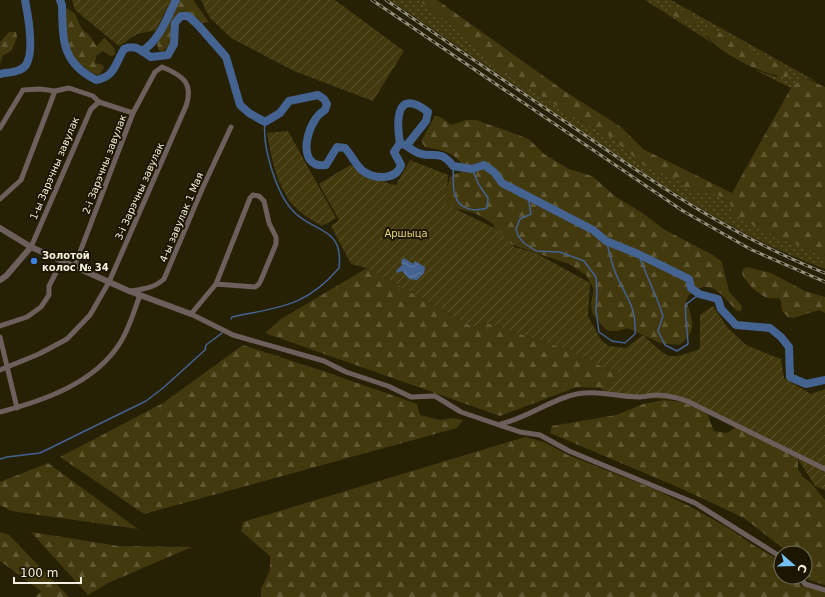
<svg xmlns="http://www.w3.org/2000/svg" width="825" height="597" font-family="'DejaVu Sans',sans-serif">
	<style>
		.grass { fill: url(#grass-dots) }
		.forest { fill: url(#forest-firs) }
		.garden { fill: url(#garden-furrows) }
		.water { fill: url(#water-waves) }
		.lines { fill: none; stroke-linecap: round; stroke-linejoin: round }
		.stream { stroke: #456390; stroke-width: 1.5 }
		.river { stroke: #456390; stroke-width: 8 }
		.minor { stroke: #6d5f5b; stroke-width: 5 }
		.tertiary { stroke: #6d5f5b; stroke-width: 6 }
		.rail-casing { stroke: #96917c; stroke-width: 3 }
		.rail { stroke: #1c1600; stroke-width: 1.5; stroke-dasharray: 4.5; stroke-linecap: butt }
		.shop-dot { fill: #3f7fe0; stroke: #1c1600; stroke-width: 1.5 }
		.labels { text-anchor: middle; stroke-width: 4; stroke-linejoin: round; paint-order: stroke }
		.street-label { font-size: 10px; fill: #f5f1e1; stroke: #1c1600 }
		.park-label { font-size: 10px; fill: #ead67e; stroke: #1c1600 }
		.poi-label { font-size: 10px; font-weight: bold; fill: #f5f1e1; stroke: #1c1600; text-anchor: start }
	</style>
	<defs>
		<pattern id="grass-dots" width="8" height="8" patternUnits="userSpaceOnUse"><rect width="8" height="8" fill="#43390f"/><path d="M2 2h.1M6 6h.1" fill="none" stroke="#5f5632" stroke-width="1.8" stroke-linecap="round"/></pattern>
		<pattern id="forest-firs" width="22" height="20" patternUnits="userSpaceOnUse"><rect width="22" height="20" fill="#43390f"/><path d="M5 1l3.5 6h-7zM16 11l3.5 6h-7z" fill="#5f5632"/></pattern>
		<pattern id="garden-furrows" width="10" height="10" patternUnits="userSpaceOnUse"><rect width="10" height="10" fill="#43390f"/><path d="M-1 1l2-2M0 10L10 0M9 11l2-2" fill="none" stroke="#5f5632"/></pattern>
		<pattern id="water-waves" width="16" height="10" patternUnits="userSpaceOnUse"><rect width="16" height="10" fill="#456390"/><path d="M0 5q4-4 8 0t8 0" fill="none" stroke="#607a9f"/></pattern>
	</defs>
	<rect width="100%" height="100%" fill="#262005"/>
	<g class="grass">
		<path d="M390,0h28l27,20 55,49 69,45 40,22 37,31 33,12 6,9 31,6 56,41 53,21v13c-87,-32 -165,-85 -242,-137 -64,-44 -128,-88 -193,-132z"/>
		<path d="M645,0h26l146,82 -14,-5 -12,11 -36,-18 22,7 3,-14 -14,-2 -11,-7 -8,-9 -41,-9 6,7z"/>
	</g>
	<g class="forest">
		<path d="M168,0h25l16,22 -6,1 -12,-9 -10,-3c-3,3 -6,7 -7,11 -3,12 1,24 -13,30l-3,-3 -1,-5z"/>
		<path d="M418,0h19l129,92 55,35 22,22 89,44 59,-105 12,-11 22,10v169l-53,-21 -40,-21 -1,-9 -15,-11 -32,-6 -6,-9 -32,-12 -37,-31 -40,-22 -69,-45 -55,-49z"/>
		<path d="M67,8l8,6 7,15 7,6 8,11 6,-7 2,-1 10,11v6l-5,1 -7,-5 -7,5 -1,7 8,2 1,3 -5,7c-7,-1 -10,-4 -16,-9 -19,-15 -15,-33 -18,-55z"/>
		<path d="M678,8l19,9 3,6 -5,2 -26,-11v-4z"/>
		<path d="M709,29c10,3 31,10 39,17 13,10 14,15 32,17l9,10 -2,4c-19,1 -76,-27 -82,-45z"/>
		<path d="M9,32h7l1,5 -5,13c-10,8 -8,1 -12,14v-22z"/>
		<path d="M435,116l5,1 11,8 15,-5h10l45,16 9,4 14,14 25,15 23,7 24,21 25,15 24,18 48,25 9,7 7,30 13,14 -1,5h-4c-16,-16 -26,-36 -49,-15l-2,5c7,18 12,31 -7,44l-19,-2 -32,-15 -11,3h-8l-4,-2 -13,-16 -1,-10 3,-14 -8,-14 -17,-11 -68,-23 -7,-12v-4c-14,-13 -36,-17 -54,-18l-4,-3 11,-16 3,-10 3,-3 10,-4 1,-4c-10,-15 -22,-17 -39,-20l-4,-6z"/>
		<path d="M747,267l24,6 34,18 20,6v16l-6,-3 -26,8 -5,-1 -6,-6 -1,-10 -2,-3c-3,0 -7,1 -10,0 -10,-2 -23,-15 -27,-24l1,-5z"/>
		<path d="M367,268l106,59 14,-4 82,27 34,17 15,5 1,5 -18,11 -24,-1 -77,29 -235,-83 16,-14z"/>
		<path d="M243,345l86,28 88,31 3,11 20,5 13,-2 10,2 -6,8 -313,86 -84,-57 103,-54z"/>
		<path d="M664,400l20,2 23,11 7,18 13,2 9,-6 62,30v12l5,8 9,7 13,16v85l-16,-5 -4,-7v-20h-16l-45,-35 -64,-30 -130,-55 2,-7 64,-11 27,-11z"/>
		<path d="M525,437l19,5 24,13 86,34 37,18 39,22 23,16 28,16v16h15l5,9 24,6v5h-564v-8l9,-19v-14l-29,-25 2,-9z"/>
		<path d="M48,463l90,66 -127,-18 -11,-6v-23z"/>
		<path d="M0,532l9,3 60,62h-33l5,-6 -41,-30z"/>
		<path d="M31,532l87,14 74,1 -84,36 -20,12z"/>
	</g>
	<g class="garden">
		<path d="M72,0h96v5l-12,25 -19,4 -18,12 -44,-36z"/>
		<path d="M201,0h134l69,51 -31,50 -79,-30 -63,-33 -21,-20z"/>
		<path d="M288,131l48,87 -14,8c-12,-7 -28,-16 -35,-29 -12,-19 -16,-42 -20,-64z"/>
		<path d="M410,160l38,15 -2,29 52,26 16,17 22,6 54,30 -2,33 13,24 8,6 17,2 17,-13c27,24 22,26 57,14v-34l13,-9 14,21 19,18 35,14 3,19 27,16 14,-5v101l-10,-4 -18,-29 -107,-56 -83,-6 -6,-7 17,-11v-5l-15,-5 -34,-17 -82,-27 -14,4 -106,-59 -16,-4 -20,-38 8,-6 -20,-36 31,-19 40,19 6,1z"/>
	</g>
	<path class="water" d="M404,258l9,6 2,-3 10,6 -1,6 -7,7 -8,-1 -7,-8 -5,2 -1,-2 6,-6 -1,-4z"/>
	<g class="lines">
		<g class="stream">
			<path d="M453,166c1,9 -1,21 2,29 4,15 20,17 32,13l1,-10 -9,-13 -7,-16"/>
			<path d="M528,197l3,17 -11,5 -4,10 2,7 6,7 12,8 24,1 24,9 12,16 1,14 -1,20 3,21 13,9 13,2 10,-9c2,-31 -12,-39 -21,-65 -3,-9 -5,-19 -8,-28"/>
			<path d="M638,254l21,50 4,12 -5,15 7,14 12,6 11,-7c0,-8 -4,-35 -2,-39 3,-4 9,-7 13,-11"/>
			<path d="M231,319l1,-2c47,-10 74,-10 107,-49 5,-42 -26,-35 -46,-57 -17,-18 -31,-65 -28,-89"/>
			<path d="M0,459l7,-2 33,-4 106,-52 17,-13 42,-38 1,-5 16,-12"/>
		</g>
		<g class="river">
			<path d="M60,0l2,5c1,35 -1,57 34,75 19,-3 19,-16 28,-31 12,-5 17,2 27,8l17,-2 6,-11 1,-21 6,-7h7l10,9 28,32 14,48 9,8 16,9 15,-9 9,-12 29,-6 6,4 3,5 -2,6c-19,10 -30,60 1,55l11,-18 8,1c6,6 11,18 18,23 11,8 33,10 38,-6l-7,-13 6,-9c7,2 10,6 16,9 14,8 23,-5 37,14l19,3 12,-4 10,7 8,11 91,47 13,11 32,13 51,25 2,9 8,6 19,5 3,10 15,16 34,3 11,9 8,10 1,30 16,7 19,-4"/>
			<path d="M142,51c17,-10 25,-33 34,-51"/>
			<path d="M0,74c8,-2 20,-1 26,-9 9,-14 2,-50 -1,-65"/>
			<path d="M400,143c-4,-25 -3,-55 28,-31l-2,9 -19,24"/>
		</g>
		<g class="minor">
			<path d="M0,128l23,-38 17,-1 15,2 14,-3 24,8 6,6 34,11"/>
			<path d="M0,199l21,-19 34,-89"/>
			<path d="M31,247l60,-138 8,-7"/>
			<path d="M216,284l39,3 4,-3 2,-4 15,-36v-7l-7,-14 -5,-22 -5,-5 -6,-1 -3,3 -34,86 -25,30 42,21 91,26 22,11 42,14 23,11 24,-1 26,16 59,20 20,3 29,16 126,52 86,54"/>
			<path d="M130,291c14,-2 24,-3 34,-12l39,-92 28,-60"/>
			<path d="M0,326l27,-9 14,-10 8,-12v-9l13,-25"/>
			<path d="M0,337l17,71"/>
			<path d="M0,370l39,-16 28,-15 23,-24 19,-33 77,-176c8,-23 -4,-31 -24,-39l-7,5 -22,41 -58,152"/>
			<path d="M0,412c43,-11 95,-29 120,-69 9,-14 14,-32 20,-48"/>
			<path d="M501,424c24,-6 45,-21 68,-28 24,-8 46,1 70,1 6,0 12,-2 18,-2 11,0 21,3 30,6l138,68"/>
			<path d="M800,577l5,7 20,6"/>
		</g>
		<g class="tertiary">
			<path d="M0,228l31,19 98,44 62,23"/>
			<path d="M0,280l6,-4 25,-29"/>
		</g>
		<g class="rail-casing">
			<g id="rail">
				<path d="M372,0l311,211 69,39 73,32"/>
				<path d="M386,0c64,44 129,88 193,131 78,54 157,107 246,142"/>
			</g>
		</g>
		<use href="#rail" class="rail"/>
	</g>
	<circle class="shop-dot" cx="34" cy="261" r="4"/>
	<g class="labels">
		<g class="street-label">
			<text transform="translate(104 164) rotate(-69)" y="4">2-і Зарэчны завулак</text>
			<text transform="translate(54 168) rotate(-67)" y="4">1-ы Зарэчны завулак</text>
			<text transform="translate(139 191) rotate(-66)" y="4">3-і Зарэчны завулак</text>
			<text transform="translate(181 217) rotate(-67)" y="4">4-ы завулак 1 Мая</text>
		</g>
		<g class="park-label">
			<text x="406" y="237">Аршыца</text>
		</g>
		<g class="poi-label">
			<text x="42" y="259">Золотой<tspan x="42" dy="12">колос № 34</tspan></text>
		</g>
	</g>
	<g transform="translate(793 565) rotate(110)"><circle r="19" fill="#1c1600" stroke="#736e5a"/>
	<path d="M0-3L7 15L0 10L-7 15Z" fill="#73c1f5"/>
	<text y="-6" font-size="11" font-weight="bold" text-anchor="middle" fill="#f5f1e1">С</text>
	</g>
	<path d="M14 577v6h67v-6" fill="none" stroke="#f5f1e1" stroke-width="2"/>
	<text x="20" y="577" font-size="12" fill="#f5f1e1" stroke="#1c1600" stroke-width="3" paint-order="stroke">100 m</text>
</svg>
